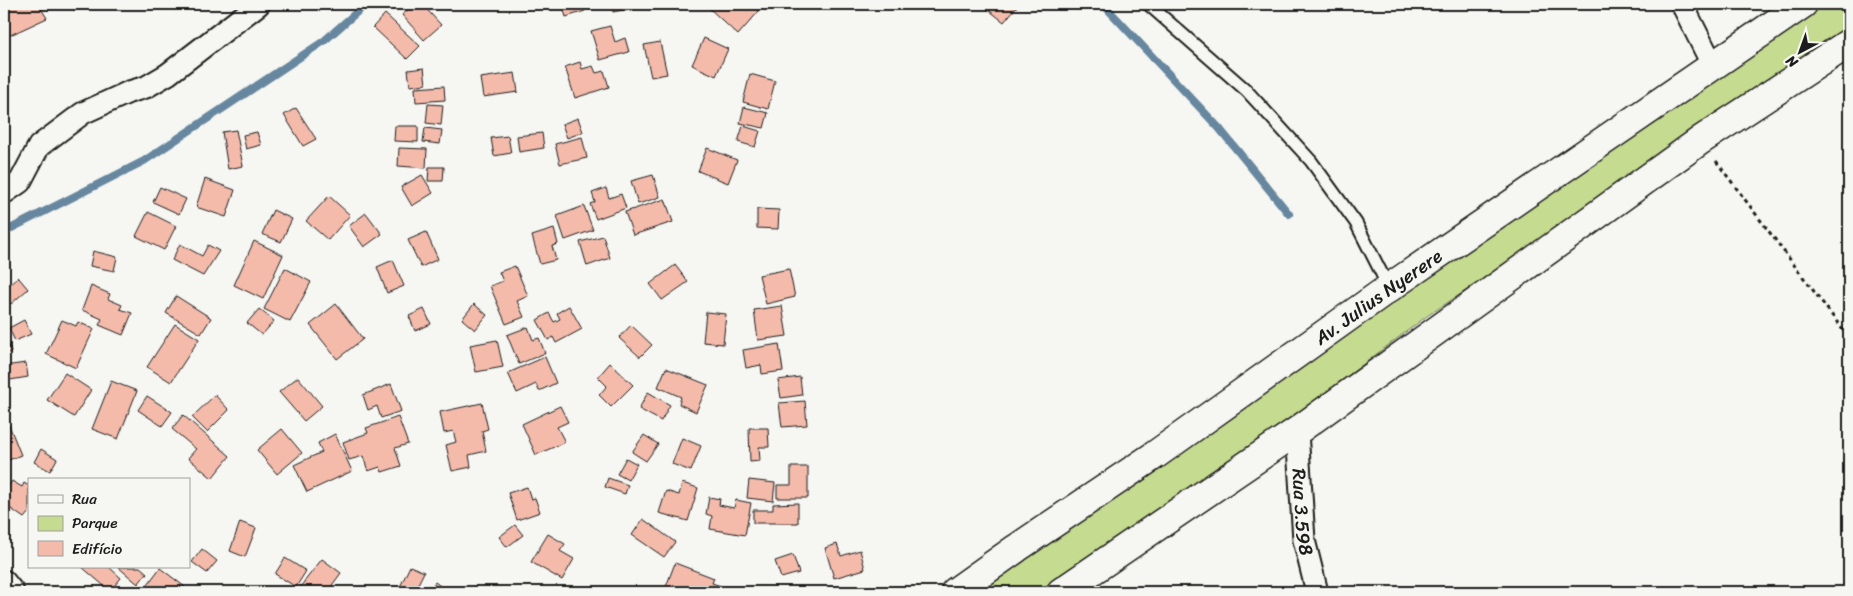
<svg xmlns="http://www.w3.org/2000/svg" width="1853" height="596" font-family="Sriracha,sans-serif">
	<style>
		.green { fill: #c5db90; stroke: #707c56 }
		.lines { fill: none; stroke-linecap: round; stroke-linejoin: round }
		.stream { stroke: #66879f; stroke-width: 8 }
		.building { fill: #f4bbab; stroke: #1c1c1c }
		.lane-casing { stroke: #1c1c1c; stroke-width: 15 }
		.street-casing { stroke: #1c1c1c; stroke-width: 25 }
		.secondary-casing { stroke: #1c1c1c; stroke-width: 31 }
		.path { stroke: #1c1c1c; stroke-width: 3; stroke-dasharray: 4 4; stroke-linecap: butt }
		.lane { stroke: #f6f6f2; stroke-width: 11 }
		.street { stroke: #f6f6f2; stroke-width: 21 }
		.secondary { stroke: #f6f6f2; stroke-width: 28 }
		.labels { text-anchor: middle; stroke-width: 4.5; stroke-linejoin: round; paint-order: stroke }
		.street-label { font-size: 19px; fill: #1c1c1c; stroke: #f6f6f2 }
	</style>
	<rect width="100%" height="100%" fill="#f6f6f2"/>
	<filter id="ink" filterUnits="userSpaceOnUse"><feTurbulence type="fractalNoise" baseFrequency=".02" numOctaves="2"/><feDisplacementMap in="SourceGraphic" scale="10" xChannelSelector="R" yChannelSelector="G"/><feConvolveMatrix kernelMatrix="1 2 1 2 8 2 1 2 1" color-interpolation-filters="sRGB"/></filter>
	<g filter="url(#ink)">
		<path class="green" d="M1825,4h24v22l-330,230 -92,60 -98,74 -282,202h-66l489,-351 189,-120z"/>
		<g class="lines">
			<g class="stream">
				<path d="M1103,4l116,124 70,86"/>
				<path d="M4,232l140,-71 180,-120 42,-37"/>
			</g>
		</g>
		<g class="building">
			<path d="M4,4h34l9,14 -43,20z"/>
			<path d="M70,4h22l-19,6z"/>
			<path d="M414,4h8l19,21 -17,15 -22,-25z"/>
			<path d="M562,4h20l3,7 -19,6z"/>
			<path d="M611,4h16l1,5 -15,3z"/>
			<path d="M713,4h38l8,7 -21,24 -29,-27z"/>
			<path d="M981,4h36l1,1 -14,17z"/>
			<path d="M385,14l35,32 -13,13 -34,-32z"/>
			<path d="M610,26l5,16 10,-4 4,14 -29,8 -9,-29z"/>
			<path d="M704,38l24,11 -12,27 -24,-11z"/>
			<path d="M660,42l7,32 -16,3 -7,-32z"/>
			<path d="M580,62l2,7 11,-3 3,7 8,-2 5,16 -34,11 -10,-31z"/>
			<path d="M424,68l2,16 -16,2 -2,-16z"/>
			<path d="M515,73l3,19 -35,5 -3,-19z"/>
			<path d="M750,74l25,7 -7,28 -25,-7z"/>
			<path d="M444,86l1,14 -29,2 -1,-14z"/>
			<path d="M428,104l15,1 -2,20 -15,-2z"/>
			<path d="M744,107l24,6 -4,15 -24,-5z"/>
			<path d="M296,108l20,31 -13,7 -19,-31z"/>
			<path d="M578,118l5,14 -16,6 -5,-14z"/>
			<path d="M395,126h23v16l-24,-1z"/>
			<path d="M743,126l17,5 -5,16 -17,-5z"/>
			<path d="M425,128l17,2 -2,14 -17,-2z"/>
			<path d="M236,130l7,36 -15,3 -6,-37z"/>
			<path d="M257,132l4,13 -15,4 -3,-14z"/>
			<path d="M542,133l2,15 -25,4 -2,-16z"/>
			<path d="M508,136l3,17 -17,3 -3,-18z"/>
			<path d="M582,137l5,21 -27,6 -5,-20z"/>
			<path d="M399,148l28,1 -1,19 -28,-2z"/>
			<path d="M707,148l30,12 -9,23 -30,-12z"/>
			<path d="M429,167h15l-1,14h-15z"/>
			<path d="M422,175l11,18 -21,13 -11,-19z"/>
			<path d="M653,175l7,22 -22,7 -7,-23z"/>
			<path d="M205,179l30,11 -9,27 -30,-10z"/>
			<path d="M160,187l26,12 -7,15 -26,-12z"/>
			<path d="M606,188l3,10 12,-4 5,14 -30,11 -6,-15 5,-2 -3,-9z"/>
			<path d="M329,196l21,19 -22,25 -22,-19z"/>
			<path d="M665,199l8,23 -40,13 -8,-23z"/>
			<path d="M584,206l9,24 -28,10 -8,-24z"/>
			<path d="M757,209l22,1 -1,19 -21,-1z"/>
			<path d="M273,210l19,9 -11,23 -19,-8z"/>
			<path d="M148,212l28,14 -12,24 -28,-14z"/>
			<path d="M366,213l16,21 -18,13 -15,-21z"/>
			<path d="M554,229l4,15 -6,2 4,14 -16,4 -8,-28z"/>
			<path d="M426,232l12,27 -17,8 -13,-27z"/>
			<path d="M603,236l7,22 -23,8 -7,-24z"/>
			<path d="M254,241l29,14 -20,44 -29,-14z"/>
			<path d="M180,244l22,12 6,-11 11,6 -16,25 -31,-16z"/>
			<path d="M93,251l24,6 -3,14 -24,-5z"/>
			<path d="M393,260l11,26 -17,7 -10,-26z"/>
			<path d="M675,265l13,17 -26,18 -12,-16z"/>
			<path d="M515,266l13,30 -11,5 7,16 -18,7 -16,-38 13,-5 -4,-9z"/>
			<path d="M285,268l26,14 -21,40 -26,-13z"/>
			<path d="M789,269l6,28 -29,7 -7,-29z"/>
			<path d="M18,277l10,12 -17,15 -7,-8v-6z"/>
			<path d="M91,286l19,8 -2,5 14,6 -2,4 12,4 -9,22 -24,-10 3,-6 -20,-9z"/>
			<path d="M176,296l35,22 -10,16 -35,-21z"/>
			<path d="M336,304l27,35 -26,20 -27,-34z"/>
			<path d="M474,304l13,11 -12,15 -13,-11z"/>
			<path d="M569,306l13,23 -26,14 -3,-6 -5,3 -11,-20 12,-7 5,9 6,-3 -3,-6z"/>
			<path d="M782,306l5,30 -29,4 -4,-30z"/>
			<path d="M259,309l15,12 -12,14 -15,-12z"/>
			<path d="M424,309l7,15 -16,7 -6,-15z"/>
			<path d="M706,312l20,2 -3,30 -20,-2z"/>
			<path d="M24,320l7,14 -16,7 -6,-13z"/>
			<path d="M62,320l14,6 2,-4 16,7 -18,39 -30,-14z"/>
			<path d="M175,324l24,15 -28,43 -24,-15z"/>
			<path d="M631,325l21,20 -12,12 -21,-19z"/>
			<path d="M528,327l5,13 6,-2 6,15 -26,11 -12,-29z"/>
			<path d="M4,328l7,24 -7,2z"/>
			<path d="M497,340l6,27 -27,5 -6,-27z"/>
			<path d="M779,344l4,27 -21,3 -1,-9 -15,3 -3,-18z"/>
			<path d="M545,357l11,26 -17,8 -3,-7 -19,9 -9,-20z"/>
			<path d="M26,363l2,14 -24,4v-15z"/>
			<path d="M610,363l23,22 -22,22 -12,-12 8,-9 -9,-9z"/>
			<path d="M666,368l42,17 -12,27 -17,-8 2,-7 -23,-10z"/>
			<path d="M65,373l26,17 -17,27 -27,-17z"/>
			<path d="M298,377l24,29 -18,15 -25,-29z"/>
			<path d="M800,377l2,18 -21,3 -3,-18z"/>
			<path d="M111,381l26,10 -19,48 -26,-10z"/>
			<path d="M391,384l10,27 -20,7 -4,-12 -9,4 -5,-15z"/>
			<path d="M648,392l22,13 -9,16 -22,-12z"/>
			<path d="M215,395l14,15 -22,22 -15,-15z"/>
			<path d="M147,396l25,16 -10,14 -24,-16z"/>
			<path d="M805,401l2,24 -25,2 -3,-24z"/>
			<path d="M482,403l6,26 -6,2 4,20 -17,4 2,12 -19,4 -6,-26 10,-3 -3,-11 -9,2 -4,-21z"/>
			<path d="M560,406l8,16 -11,5 8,15 -29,13 -14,-31z"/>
			<path d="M183,415l47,41 -18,22 -24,-20 8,-9 -24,-20z"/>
			<path d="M398,417l10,27 -13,4 6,18 -19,6 -2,-5 -12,4 -5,-15 -14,4 -6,-18 25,-9 -2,-5z"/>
			<path d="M9,425l12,30 -17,7v-35z"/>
			<path d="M749,428h19l1,19h-10l1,14 -10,1z"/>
			<path d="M282,429l20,24 -25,21 -20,-24z"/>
			<path d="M335,434l17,37 -45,21 -13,-27 28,-13 -4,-9z"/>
			<path d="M644,435l14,9 -12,17 -14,-9z"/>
			<path d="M682,438l19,8 -10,25 -19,-7z"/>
			<path d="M41,449l16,10 -7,12 -16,-9z"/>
			<path d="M626,458l11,6 -9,16 -11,-6z"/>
			<path d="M791,467h17v31h-31v-13h14z"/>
			<path d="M608,478l20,7 -3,9 -20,-7z"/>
			<path d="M749,480l26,3 -2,18 -26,-3z"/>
			<path d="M12,481l10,6 2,-4 5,3v26l-5,6 -20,-14v-12z"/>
			<path d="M682,483l16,5 -10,33 -29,-8 7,-22 13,4z"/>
			<path d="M527,487l4,12 4,-1 5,14 -23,8 -9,-27z"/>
			<path d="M709,497l11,2 -1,6 15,3 2,-8 15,3 -6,32 -35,-6 2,-13 -6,-2z"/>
			<path d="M798,503v20h-45v-13h20v-6z"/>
			<path d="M643,519l32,23 -11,15 -32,-22z"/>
			<path d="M240,522l16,6 -11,29 -15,-6z"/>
			<path d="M515,525l8,10 -16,12 -8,-10z"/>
			<path d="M548,534l17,10 -5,7 14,8 -12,21 -31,-18z"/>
			<path d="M837,544l4,12 19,-6 5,19 -31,9 -9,-30z"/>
			<path d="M202,549l15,12 -10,12 -15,-11z"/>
			<path d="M793,555l6,18 -18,5 -6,-17z"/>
			<path d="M285,558l21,13 -10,16 -21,-13z"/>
			<path d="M322,559l19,14 -14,19h-20l-7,-5z"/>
			<path d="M675,563l39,15 -2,5 26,9h-74z"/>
			<path d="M410,566l14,6 -10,20h-8l-7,-3z"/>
			<path d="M82,567h27l12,11 -11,13z"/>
			<path d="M118,567h22l7,6 -9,11z"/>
			<path d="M160,568l25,19 -4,5h-39z"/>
			<path d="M435,582l13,10h-20z"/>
		</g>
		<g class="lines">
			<g class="lane-casing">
				<path id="lane" d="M1148,4l98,86 65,71 45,62 33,65"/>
			</g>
			<g class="street-casing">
				<g id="street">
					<path d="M1682,4l31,62"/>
					<path d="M4,193l16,-11 19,-36 44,-33 46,-21 17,-5 22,-13 91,-70"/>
					<path id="s1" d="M1297,431l7,109 13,52"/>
					<path d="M4,581l9,11"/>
				</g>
			</g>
			<g class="secondary-casing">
				<g id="secondary">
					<path id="s2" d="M955,592l62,-44 138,-93 234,-167 414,-284"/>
					<path d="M1061,592l236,-161 404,-291 148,-97"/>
				</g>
			</g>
			<path class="path" d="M1716,161l133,177"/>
			<use href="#lane" class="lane"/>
			<use href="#street" class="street"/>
			<use href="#secondary" class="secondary"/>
		</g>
	</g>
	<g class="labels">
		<g class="street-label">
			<text dy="7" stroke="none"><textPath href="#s2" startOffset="516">Av. Julius Nyerere</textPath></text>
			<text dy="7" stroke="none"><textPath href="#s1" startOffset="81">Rua 3.598</textPath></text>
		</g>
	</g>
	<rect width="1853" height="596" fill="none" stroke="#f6f6f2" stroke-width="20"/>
	<rect x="10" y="10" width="1833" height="576" fill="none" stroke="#1c1c1c" stroke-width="2" filter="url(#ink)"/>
	<rect x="28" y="478" width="162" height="90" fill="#f6f6f2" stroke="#9f9f9c"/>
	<rect x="38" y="495" width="25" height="8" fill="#f6f6f2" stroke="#9f9f9c"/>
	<text x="72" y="504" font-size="15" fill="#1c1c1c">Rua</text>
	<rect x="38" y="516" width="25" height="15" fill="#c5db90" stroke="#9f9f9c"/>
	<text x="72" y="528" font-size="15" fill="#1c1c1c">Parque</text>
	<rect x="38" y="541" width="25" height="15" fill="#f4bbab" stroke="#9f9f9c"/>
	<text x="72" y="554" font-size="15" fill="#1c1c1c">Edifício</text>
	<g transform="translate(1800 52) rotate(221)" stroke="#f6f6f2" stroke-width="4" paint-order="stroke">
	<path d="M0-4L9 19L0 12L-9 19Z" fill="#1c1c1c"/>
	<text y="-8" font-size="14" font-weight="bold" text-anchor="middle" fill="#1c1c1c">N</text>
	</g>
</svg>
